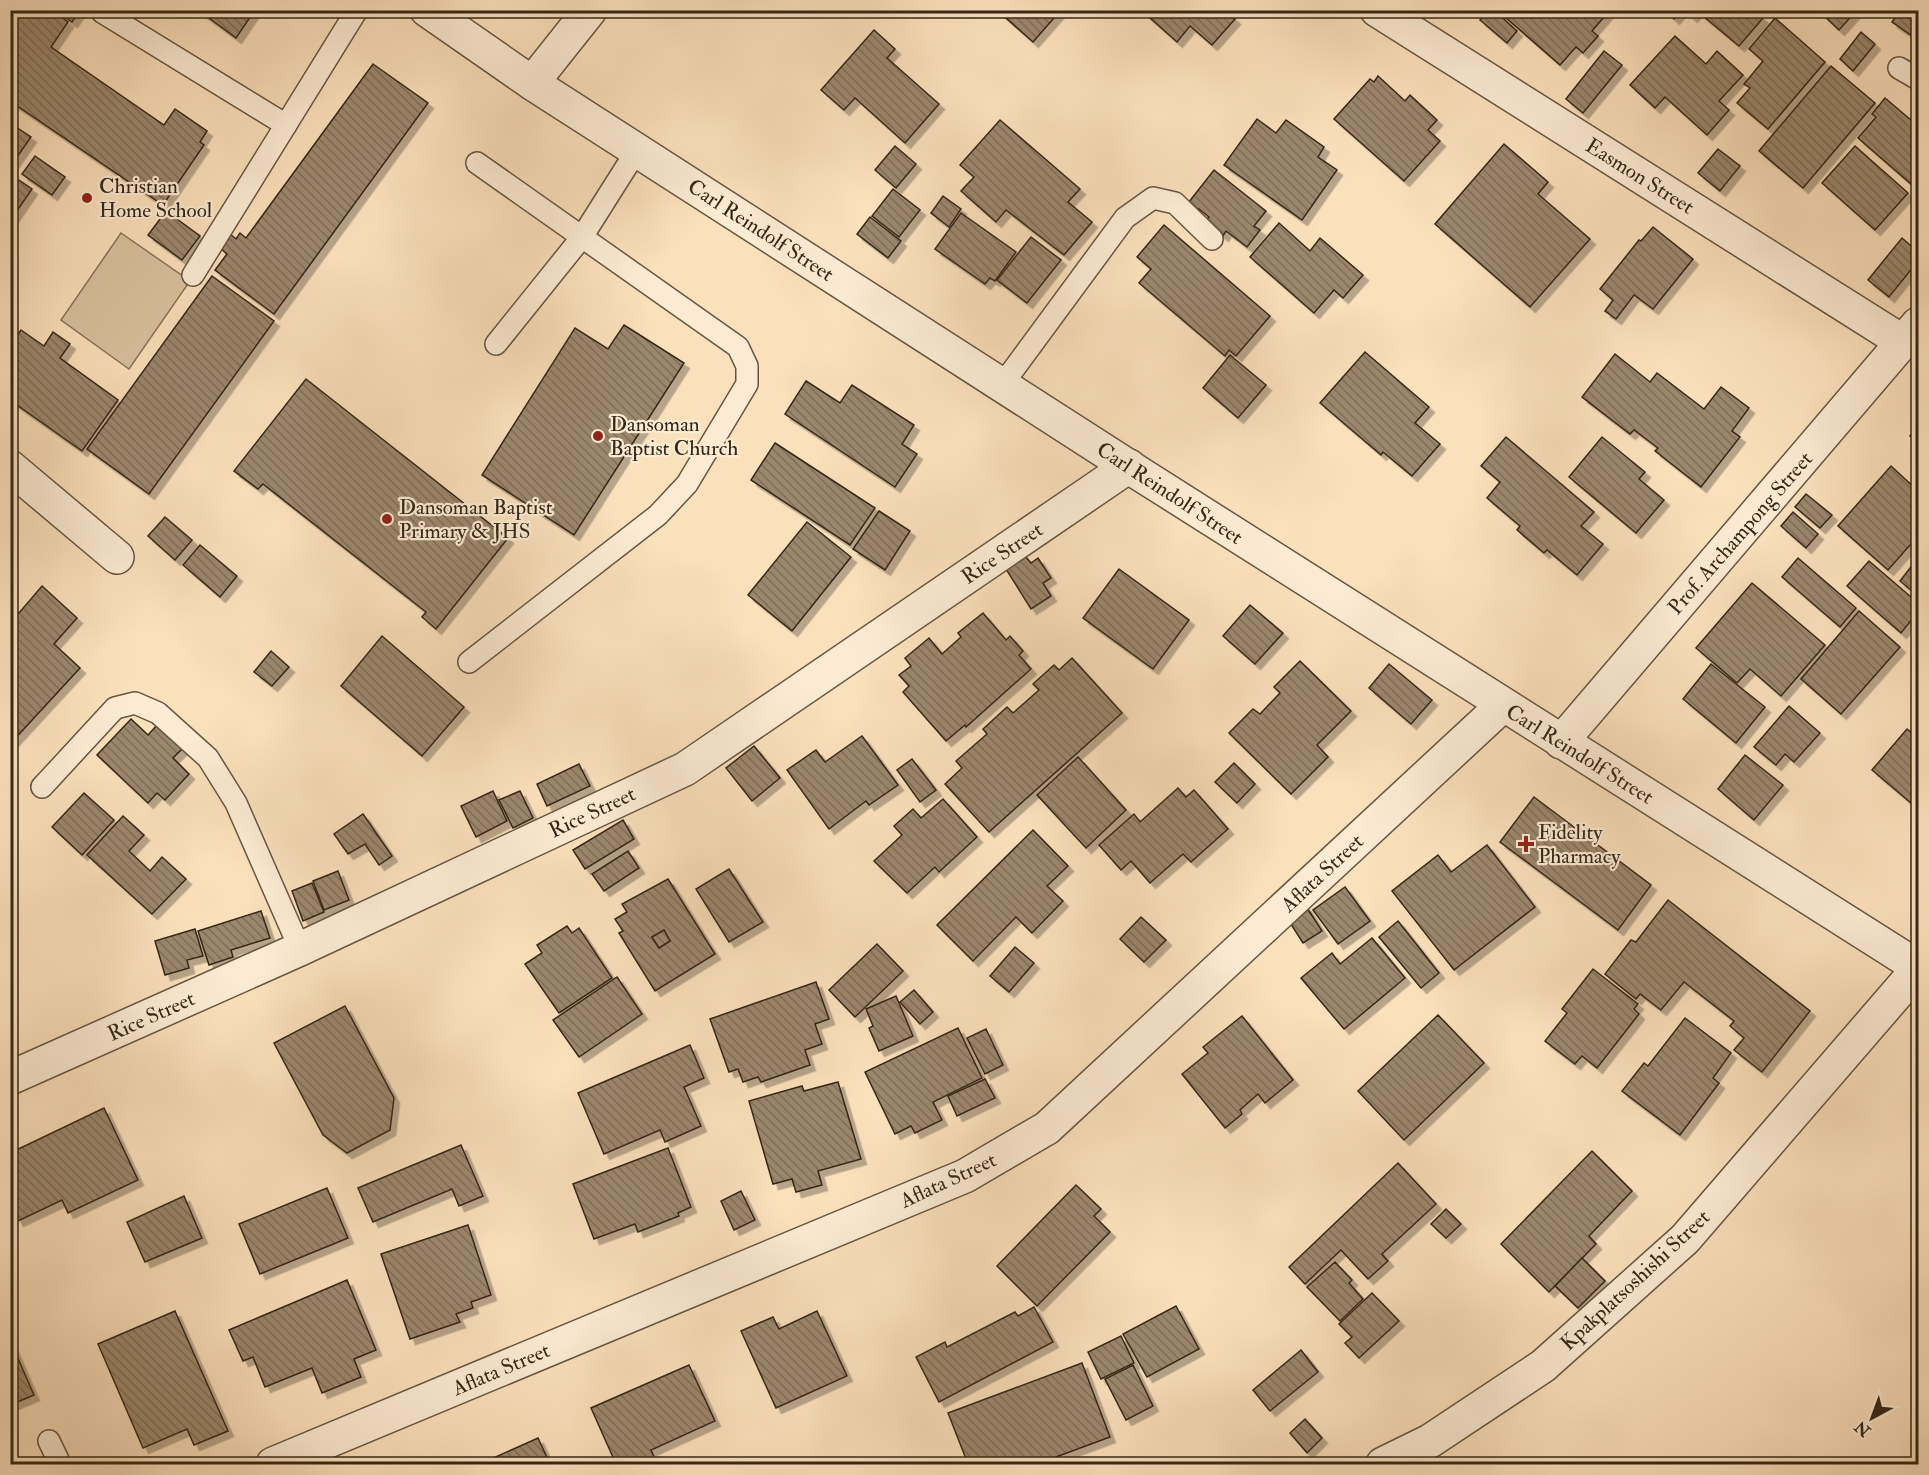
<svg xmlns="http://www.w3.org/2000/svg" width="1929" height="1475" font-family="'IM FELL Double Pica',serif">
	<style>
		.pitch { fill: #dac1a0; stroke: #88745c; stroke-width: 1.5 }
		.building { fill: url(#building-back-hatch); stroke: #362718; stroke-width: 1.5; fill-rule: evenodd; filter: url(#shadow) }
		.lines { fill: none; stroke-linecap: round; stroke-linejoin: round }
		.lane-casing { stroke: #675541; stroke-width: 24 }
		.street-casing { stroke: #675541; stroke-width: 36 }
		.lane { stroke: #fcebd3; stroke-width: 21 }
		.street { stroke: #fcebd3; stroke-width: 33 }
		.poi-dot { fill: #8f2418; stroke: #fcebd3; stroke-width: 2 }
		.labels { text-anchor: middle; stroke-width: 4.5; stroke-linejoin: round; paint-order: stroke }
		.street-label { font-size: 21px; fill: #362718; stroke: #fcebd3 }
		.poi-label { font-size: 21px; fill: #362718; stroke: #fcebd3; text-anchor: start }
	</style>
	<defs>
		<pattern id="building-back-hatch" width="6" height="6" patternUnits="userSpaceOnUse" patternTransform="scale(1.5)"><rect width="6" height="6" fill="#9c876d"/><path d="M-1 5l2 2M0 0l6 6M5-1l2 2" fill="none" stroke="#806e59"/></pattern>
		<filter id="shadow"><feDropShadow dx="5.5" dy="5.5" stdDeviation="0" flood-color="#0004"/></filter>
	</defs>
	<rect width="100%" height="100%" fill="#fbe0bc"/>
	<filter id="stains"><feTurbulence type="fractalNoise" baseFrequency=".00333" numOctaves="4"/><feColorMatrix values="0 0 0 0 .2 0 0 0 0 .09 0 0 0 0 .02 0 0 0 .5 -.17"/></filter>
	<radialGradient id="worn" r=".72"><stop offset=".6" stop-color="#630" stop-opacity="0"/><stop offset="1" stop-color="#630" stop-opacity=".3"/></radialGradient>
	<path class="pitch" d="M121,233l69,48 -61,88 -68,-49z"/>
	<g class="building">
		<path d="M10,10h42l16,12 -17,25 113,78 11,-16 32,22 -7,11 4,3 -41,60 -153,-104z"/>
		<path d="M55,10h25l-8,12z"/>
		<path d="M198,10h57l-19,28z"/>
		<path d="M997,10h64l-28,32z"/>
		<path d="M1141,10h84l10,9 -23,26 -22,-19 -13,16z"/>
		<path d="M1488,10h6l23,21 -10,12 -27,-23z"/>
		<path d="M1497,10h113l-18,21 6,5 -15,17 -7,-6 -16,18z"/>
		<path d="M1665,10h17l-8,9z"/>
		<path d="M1684,10h70l9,8 -24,28 -42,-35 -5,6z"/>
		<path d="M1818,10h39l-18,20z"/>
		<path d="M1900,10h18v30l-26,-18z"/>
		<path d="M1775,18l50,44 -57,67 -31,-26 13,-15 -6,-4 19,-23 -14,-12z"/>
		<path d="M874,30l21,19 -8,9 52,46 -34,39 -50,-45 -11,12 -23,-20z"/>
		<path d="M1861,32l14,12 -22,27 -13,-12z"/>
		<path d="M1675,36l31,28 11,-13 26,24 -24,26 10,9 -22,25 -42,-38 -10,11 -25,-23z"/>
		<path d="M1604,51l18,14 -39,48 -17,-14z"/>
		<path d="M373,64l55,39 -154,211 -59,-44 12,-16 -7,-6 10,-14 6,5 4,-6 6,5z"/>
		<path d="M1831,66l44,37 -72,85 -44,-37z"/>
		<path d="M1378,76l27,25 5,-6 27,25 -9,10 12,11 -36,40 -70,-62 36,-40 4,3z"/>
		<path d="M1885,98l33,28v64l-60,-52 18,-21 -4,-3z"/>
		<path d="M1257,119l19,14 10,-13 38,27 -6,10 19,13 -35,50 -78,-55z"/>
		<path d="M1000,120l80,69 -12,13 24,20 -28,33 -58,-45 -10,12 -35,-31 13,-14 -14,-12z"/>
		<path d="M10,123l21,14 -21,30z"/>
		<path d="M1504,144l44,38 -10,12 52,45 -60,68 -95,-83z"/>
		<path d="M895,146l21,18 -20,24 -21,-18z"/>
		<path d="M1855,146l53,47 -33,37 -53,-47z"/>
		<path d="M1718,149l22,17 -20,25 -22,-18z"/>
		<path d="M35,156l30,21 -13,18 -30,-21z"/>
		<path d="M1214,170l52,41 -12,15 6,4 -13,17 -21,-16 -3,5 -18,-14 4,-5 -10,-8 -5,6 -9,-8z"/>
		<path d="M10,174l22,15 -22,32z"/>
		<path d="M893,189l27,21 -21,27 -27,-21z"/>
		<path d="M943,196l18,13 -12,18 -18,-14z"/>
		<path d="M166,211l34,25 -18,24 -34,-25z"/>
		<path d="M961,213l55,39 -21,29 -5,-3 -5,6 -50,-35z"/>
		<path d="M870,217l31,24 -13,17 -31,-24z"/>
		<path d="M1279,223l31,28 10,-13 43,37 -20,23 -9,-8 -20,23 -64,-56z"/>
		<path d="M1164,225l106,91 -34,40 -7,-6 -4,6 -86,-73 12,-14 -14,-12z"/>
		<path d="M1653,227l40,32 -40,50 -19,-14 -18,24 -11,-8 8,-11 -13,-11 39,-49 2,1z"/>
		<path d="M1031,237l30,23 -34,43 -30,-23z"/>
		<path d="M1902,238l16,14v9l-29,36 -21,-17z"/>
		<path d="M212,276l62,45 -125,173 -62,-45z"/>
		<path d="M624,325l60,38 -110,172 -92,-60 93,-147 33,21z"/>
		<path d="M21,330l23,16 9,-14 17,12 -10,14 58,42 -36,51 -72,-51v-55z"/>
		<path d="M1365,352l64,55 -14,16 25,21 -28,32 -29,-24 -2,3 -61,-52z"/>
		<path d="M1615,354l35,28 7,-9 47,36 17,-22 28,21 -17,23 8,6 -39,50 -46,-36 3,-3 -24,-18 -4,4 -48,-37z"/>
		<path d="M1230,355l36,30 -28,33 -35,-30z"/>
		<path d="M306,379l202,159 -72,91 -14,-12 4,-5 -163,-128 -5,5 -24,-18z"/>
		<path d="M806,381l34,22 12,-18 62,40 -12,19 15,10 -22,33 -110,-73z"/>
		<path d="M1918,426v17l-8,-7z"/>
		<path d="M1506,437l88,75 -13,14 22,18 -26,31 -30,-25 -3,3 -27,-23 3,-4 -33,-28 13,-16 -19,-16z"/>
		<path d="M1602,437l43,35 -6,7 25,21 -28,33 -67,-56z"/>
		<path d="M775,443l100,65 -25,37 -99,-65z"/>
		<path d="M1891,466l27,25v45l-30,34 -50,-44z"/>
		<path d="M1806,494l26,21 -12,13 -25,-21z"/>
		<path d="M879,511l31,20 -25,39 -32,-21z"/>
		<path d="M1793,512l25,22 -12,14 -25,-22z"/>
		<path d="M165,517l27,23 -17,20 -27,-24z"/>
		<path d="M807,522l44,35 -59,74 -44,-36z"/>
		<path d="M200,545l37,31 -17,21 -37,-32z"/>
		<path d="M1026,557l5,6 7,-5 13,20 -8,5 8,13 -20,13 -25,-40z"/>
		<path d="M1798,558l58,50 -16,19 -58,-50z"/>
		<path d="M1918,558v38l-18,-15z"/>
		<path d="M1869,561l49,42v9l-17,21 -54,-47z"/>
		<path d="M1119,569l70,51 -36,49 -70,-51z"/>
		<path d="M1752,583l73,62 -44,51 -31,-27 -13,14 -41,-35z"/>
		<path d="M42,586l35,32 -23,26 26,24 -70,76v-138l9,7z"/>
		<path d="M1250,605l33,28 -28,31 -32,-28z"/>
		<path d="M1859,611l41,36 -59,67 -40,-35z"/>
		<path d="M983,613l23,27 4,-4 13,15 -4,4 12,14 -65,58 -1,-2 -19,16 -43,-49 6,-6 -10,-11 12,-9 -6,-8 24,-20 13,16 19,-17 -3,-4z"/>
		<path d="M382,636l82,71 -42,49 -81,-70z"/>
		<path d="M271,651l18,16 -17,19 -18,-14z"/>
		<path d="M1072,658l50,55 -133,119 -44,-48 17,-16 -6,-7 31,-27 -4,-5 24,-22 6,6 26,-23 -6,-6 21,-19 5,5z"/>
		<path d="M1300,661l51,50 -34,34 11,12 -37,37 -62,-61 24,-24 7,5 20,-21 -6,-6z"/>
		<path d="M1389,664l43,36 -21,24 -42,-36z"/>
		<path d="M1711,664l54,43 -29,36 -53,-44z"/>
		<path d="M1789,706l31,27 -26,29 -9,-8 -9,11 -22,-18z"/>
		<path d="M131,719l17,16 9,-10 25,24 -9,9 16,16 -24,26 -8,-7 -9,10 -51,-48z"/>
		<path d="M1907,729l11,9v71l-46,-39z"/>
		<path d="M862,736l36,49 -29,20 -3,-4 -37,28 -42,-59 29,-20 9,12z"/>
		<path d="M754,746l26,32 -28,23 -26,-33z"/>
		<path d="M1745,755l38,30 -29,35 -36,-31z"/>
		<path d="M1078,757l48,53 -40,38 -49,-53z"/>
		<path d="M912,759l24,31 -16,12 -23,-32z"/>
		<path d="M1234,763l21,21 -18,19 -22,-21z"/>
		<path d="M579,764l11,22 -43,20 -10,-22z"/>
		<path d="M1178,788l8,9 8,-7 34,39 -37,33 -8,-8 -33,29 -19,-22 -10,9 -22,-25 35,-31 6,8z"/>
		<path d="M493,791l14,30 -31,16 -15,-31z"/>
		<path d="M520,791l13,27 -20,10 -14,-28z"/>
		<path d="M84,793l30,27 -32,35 -30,-28z"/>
		<path d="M1534,797l117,88 -33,45 -118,-88z"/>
		<path d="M943,799l34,38 -38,35 -4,-5 -28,26 -33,-32 28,-26 -8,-9 19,-17 8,9z"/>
		<path d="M363,814l29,42 -13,9 -14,-21 -17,10 -14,-20z"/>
		<path d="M123,816l21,19 -15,16 21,20 12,-14 24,22 -34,35 -65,-59z"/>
		<path d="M623,820l11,19 -49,30 -12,-19z"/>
		<path d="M1033,830l35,36 -21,20 16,15 -31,32 -16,-16 -43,44 -36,-36z"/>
		<path d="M1487,845l48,62 -81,63 -62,-79 46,-36 13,17z"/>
		<path d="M628,851l11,17 -35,23 -12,-17z"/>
		<path d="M729,869l34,53 -34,20 -33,-53z"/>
		<path d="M338,871l11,29 -25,10 -11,-29z"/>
		<path d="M668,879l47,75 -60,37 -36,-58 4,-2 -8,-12 12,-7 -5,-8zM664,930l6,11 -11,7 -7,-11z"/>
		<path d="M312,883l12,29 -21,9 -11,-30z"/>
		<path d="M1345,887l25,34 -32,23 -25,-34z"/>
		<path d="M1668,900l142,111 -48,61 -28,-22 10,-12 -14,-12 4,-5 -50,-39 -23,28 -21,-16 -4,5 -31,-25 26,-34 5,2z"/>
		<path d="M1306,906l16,25 -19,12 -16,-25z"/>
		<path d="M261,911l9,27 -39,12 2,7 -24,8 -11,-34z"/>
		<path d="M1141,917l25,23 -22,22 -24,-23z"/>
		<path d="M1398,921l41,52 -18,15 -42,-51z"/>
		<path d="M567,926l5,7 7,-5 33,50 -53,35 -34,-49 17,-11 -5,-8z"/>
		<path d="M195,929l8,27 -16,4 2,8 -24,7 -10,-34z"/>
		<path d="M664,930l6,11 -11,7 -7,-11z"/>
		<path d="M1372,938l33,40 -61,51 -43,-51 31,-25 8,11z"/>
		<path d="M877,944l26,27 -48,46 -26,-27z"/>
		<path d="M1015,947l19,16 -25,29 -19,-16z"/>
		<path d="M1593,969l45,35 -4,5 5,5 -42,54 -15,-12 -7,8 -30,-23 22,-28 -5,-4z"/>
		<path d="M617,977l25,37 -63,43 -26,-37z"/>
		<path d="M816,982l13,37 -14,5 7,20 -17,6 5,15 -49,17 -3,-5 -15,5 -5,-13 -9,3 -19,-53z"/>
		<path d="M914,990l19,22 -13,12 -20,-22z"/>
		<path d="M896,996l17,40 -34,15 -10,-23 4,-2 -7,-17z"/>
		<path d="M345,1006l49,92 -4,32 -43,23 -24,-18 -49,-92z"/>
		<path d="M1438,1015l46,48 -80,77 -46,-49z"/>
		<path d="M1242,1016l51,64 -28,23 -7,-9 -18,16 2,4 -17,14 -43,-54 26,-21 -5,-6z"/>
		<path d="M1685,1018l46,35 -18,25 6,5 -39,52 -58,-44 22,-28 4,3z"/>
		<path d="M958,1028l24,50 -49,24 9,18 -27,13 -4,-7 -16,8 -30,-62z"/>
		<path d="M986,1029l17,36 -18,9 -18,-36z"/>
		<path d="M690,1045l14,33 -20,9 17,39 -36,16 -5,-12 -56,24 -26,-61z"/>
		<path d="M985,1079l10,19 -38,18 -9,-20z"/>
		<path d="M838,1082l23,77 -43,12 4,14 -26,7 -4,-13 -19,5 -24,-83 53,-15 2,5z"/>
		<path d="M104,1108l34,72 -70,33 -6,-13 -44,21 -8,-17v-51z"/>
		<path d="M461,1145l22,51 -24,10 -7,-17 -79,33 -15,-34z"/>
		<path d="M668,1148l23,59 -13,6 1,3 -41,16 -3,-8 -41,15 -21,-55z"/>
		<path d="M1592,1151l40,40 -43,45 7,8 -47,48 -48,-48z"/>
		<path d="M1398,1163l38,41 -54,50 6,7 -20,18 -27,-29 -36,34 -16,-17z"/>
		<path d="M1076,1185l25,24 -7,7 16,16 -73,74 -40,-40z"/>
		<path d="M327,1188l21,50 -88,36 -21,-50z"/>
		<path d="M741,1191l14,29 -21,10 -13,-29z"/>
		<path d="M184,1196l18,42 -57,24 -18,-40z"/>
		<path d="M1446,1209l15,15 -15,14 -15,-14z"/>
		<path d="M468,1225l23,70 -20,7 2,6 -17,6 4,8 -50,17 -29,-85z"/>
		<path d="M1582,1258l23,23 -27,27 -23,-22z"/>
		<path d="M1335,1262l17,18 -3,3 14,16 -23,22 -33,-34z"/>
		<path d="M347,1280l29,70 -22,9 7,18 -39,16 -10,-25 -47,19 -12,-30 -10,4 -14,-31z"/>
		<path d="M1372,1293l27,28 -40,37 -14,-15 7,-6 -13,-13z"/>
		<path d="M1176,1306l23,43 -52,28 -24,-43z"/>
		<path d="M1034,1307l19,35 -114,60 -23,-45 29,-15 2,5 68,-35 3,4z"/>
		<path d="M175,1311l53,120 -34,14 -7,-16 -44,19 -45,-104z"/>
		<path d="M817,1311l30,65 -71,32 -35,-77 32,-14 6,12z"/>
		<path d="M1121,1336l13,27 -33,16 -13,-27z"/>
		<path d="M10,1340l24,55 -24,10z"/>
		<path d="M1301,1350l17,22 -48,39 -17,-21z"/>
		<path d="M1082,1363l28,74 -73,27h-69l-20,-51z"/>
		<path d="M689,1365l26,56 -64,29 5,11 -7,3h-33l-25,-56z"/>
		<path d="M1133,1365l20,41 -27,14 -21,-41z"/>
		<path d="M1305,1419l17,19 -15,15 -17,-20z"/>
		<path d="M538,1438l12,26h-70z"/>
	</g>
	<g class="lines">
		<g class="lane-casing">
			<g id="lane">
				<path d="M102,12l184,113"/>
				<path d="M1899,68l19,11"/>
				<path d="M193,275l164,-265"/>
				<path d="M496,344l86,-107 55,-87"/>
				<path d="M1002,385l123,-167 28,-20 22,5 37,36"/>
				<path d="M469,662l189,-147 29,-31 60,-100v-18l-9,-19 -261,-184"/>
				<path d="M42,787l73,-79 20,-5 23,10 50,45 28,45 64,146"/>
				<path d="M49,1441l11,23"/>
			</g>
		</g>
		<g class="street-casing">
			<g id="street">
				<path d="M427,10l105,73 605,389 781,495"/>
				<path d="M1377,10l526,332"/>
				<path d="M532,83l58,-73"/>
				<path d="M10,467l107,90"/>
				<path d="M1561,742l357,-418"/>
				<path d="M10,1078l290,-129 385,-180 444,-303"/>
				<path d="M273,1464l692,-288 82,-48 456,-423"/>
				<path d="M1383,1464l47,-23 113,-75 142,-127 233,-270"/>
			</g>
		</g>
		<use href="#lane" class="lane"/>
		<use href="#street" class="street"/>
	</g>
	<g class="poi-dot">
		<circle cx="87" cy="198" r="6"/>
		<circle cx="598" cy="436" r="6"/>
		<circle cx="387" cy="519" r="6"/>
		<path d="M1523 835h6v6h6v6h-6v6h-6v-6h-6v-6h6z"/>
	</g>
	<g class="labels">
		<g class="street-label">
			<text transform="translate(1640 176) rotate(32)" y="7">Easmon Street</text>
			<text transform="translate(761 230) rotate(33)" y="7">Carl Reindolf Street</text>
			<text transform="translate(1170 493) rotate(33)" y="7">Carl Reindolf Street</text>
			<text transform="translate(1740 533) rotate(-49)" y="7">Prof. Archampong Street</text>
			<text transform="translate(1002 553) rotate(-34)" y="7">Rice Street</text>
			<text transform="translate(1580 754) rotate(32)" y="7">Carl Reindolf Street</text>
			<text transform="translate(592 812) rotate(-25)" y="7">Rice Street</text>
			<text transform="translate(1322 873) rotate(-43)" y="7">Aflata Street</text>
			<text transform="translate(151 1016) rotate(-24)" y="7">Rice Street</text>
			<text transform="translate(948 1180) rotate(-25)" y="7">Aflata Street</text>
			<text transform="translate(1635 1280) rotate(-43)" y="7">Kpakplatsoshishi Street</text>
			<text transform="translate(501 1369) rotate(-23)" y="7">Aflata Street</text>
		</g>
		<g class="poi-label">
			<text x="99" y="193">Christian<tspan x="99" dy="24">Home School</tspan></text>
			<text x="610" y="431">Dansoman<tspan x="610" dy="24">Baptist Church</tspan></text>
			<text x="399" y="514">Dansoman Baptist<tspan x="399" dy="24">Primary &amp; JHS</tspan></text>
			<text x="1538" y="839">Fidelity<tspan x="1538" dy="24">Pharmacy</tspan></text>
		</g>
	</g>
	<rect width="1929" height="1475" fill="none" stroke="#fbe0bc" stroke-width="36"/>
	<rect x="12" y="12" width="1905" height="1451" fill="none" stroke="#362718" stroke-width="3"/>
	<rect x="18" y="18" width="1893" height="1439" fill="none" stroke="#362718" stroke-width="1.5"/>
	<g transform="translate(1872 1418) rotate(221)" stroke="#fcebd3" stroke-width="4.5" paint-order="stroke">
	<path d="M0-4.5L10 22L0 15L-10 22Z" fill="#362718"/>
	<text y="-9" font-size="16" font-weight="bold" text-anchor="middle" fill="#362718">N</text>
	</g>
	<rect width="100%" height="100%" filter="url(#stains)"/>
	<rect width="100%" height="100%" fill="url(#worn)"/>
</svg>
